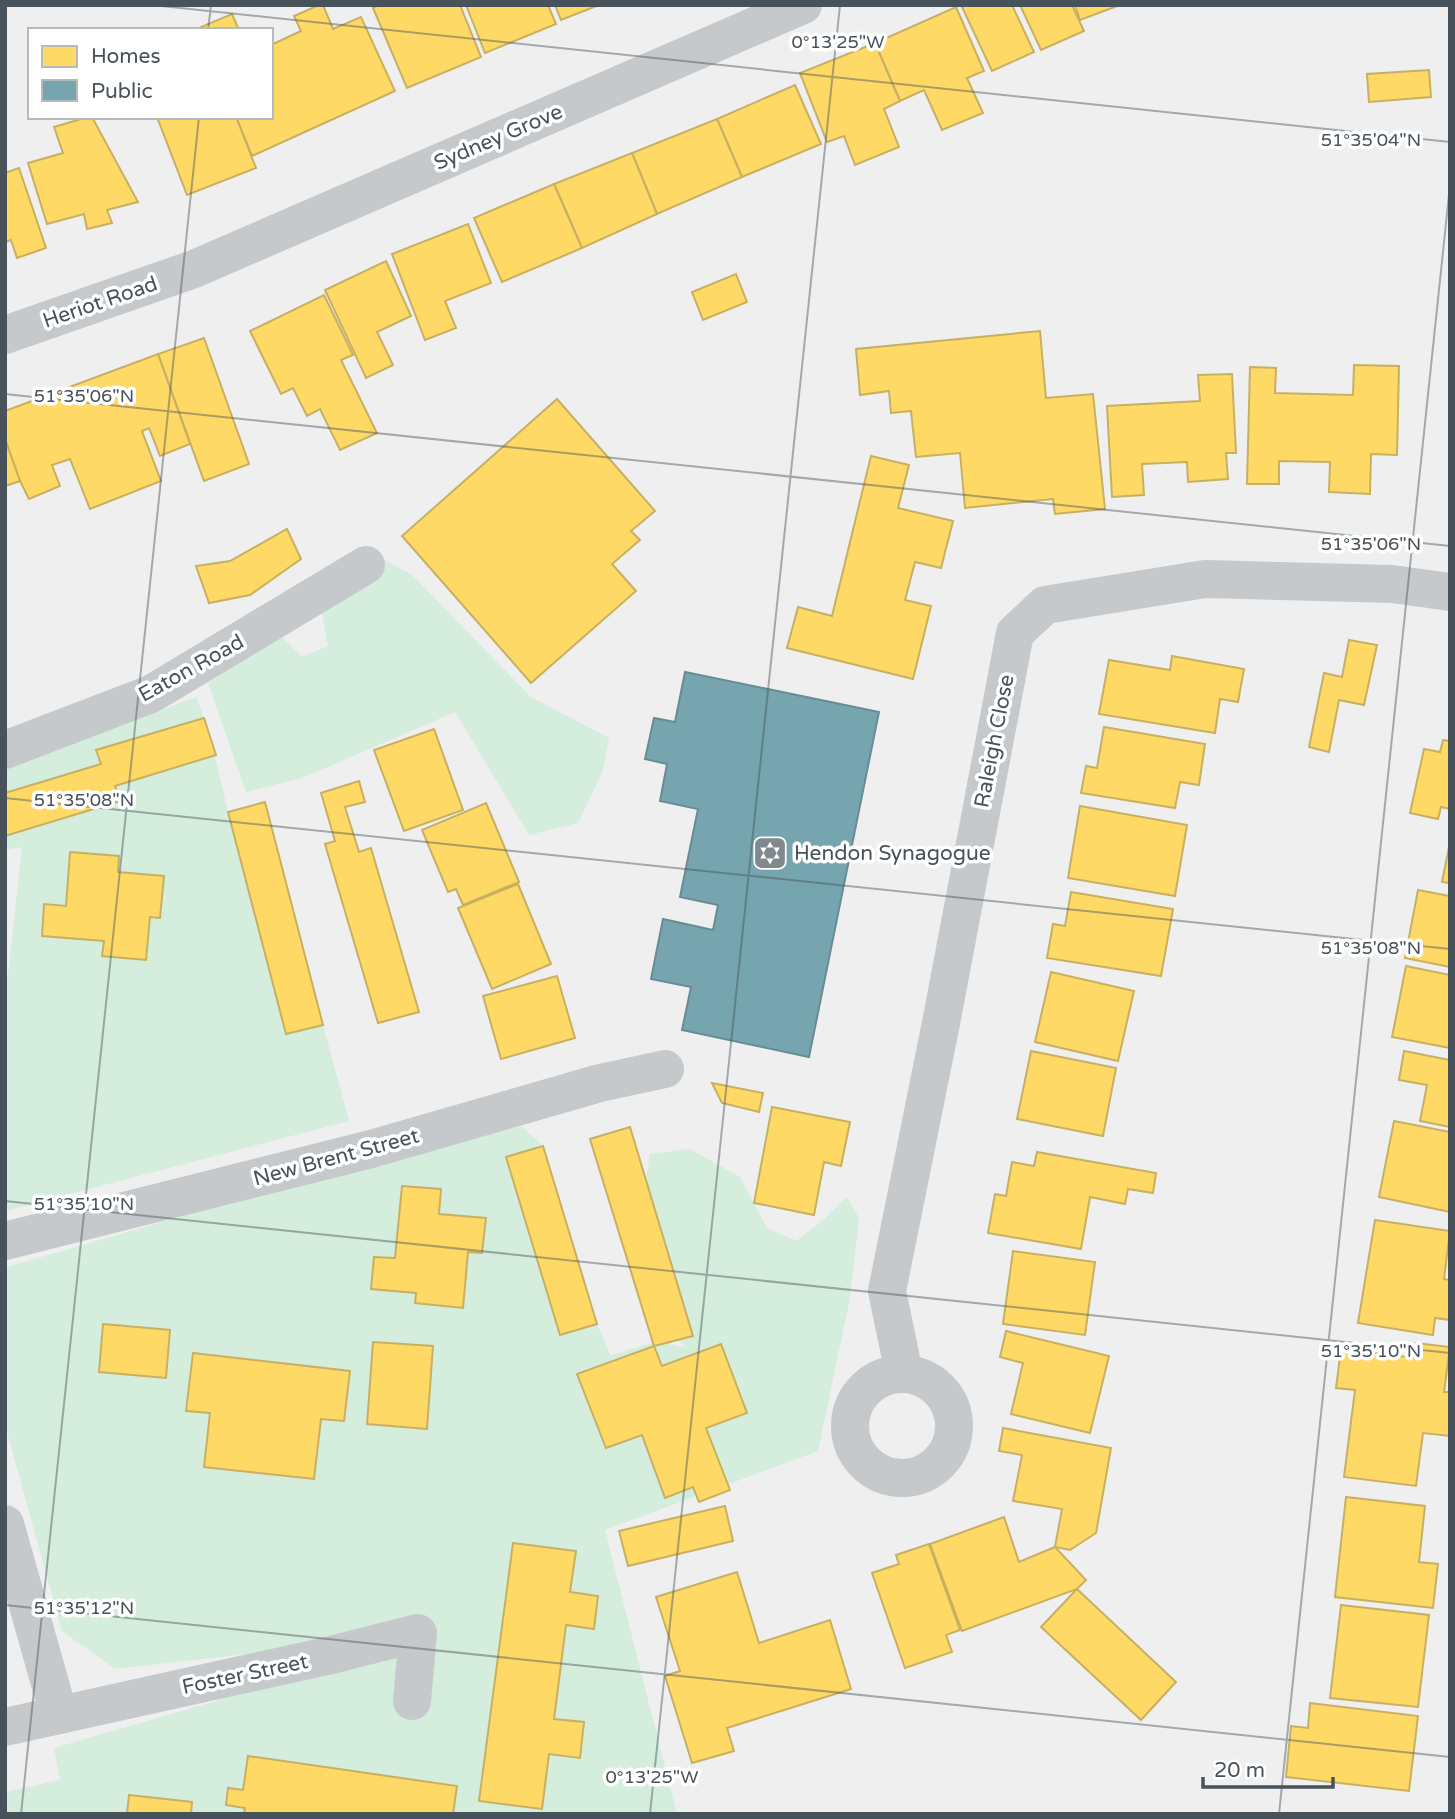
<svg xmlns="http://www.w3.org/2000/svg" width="1455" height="1819" font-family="'Varela Round',sans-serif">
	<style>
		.green { fill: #d4eddc }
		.homes { fill: #ffd966; stroke: #c8b062; stroke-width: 2 }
		.public { fill: #76a5af; stroke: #688c96; stroke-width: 2 }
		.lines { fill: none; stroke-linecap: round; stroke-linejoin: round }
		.street { stroke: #c6c9cb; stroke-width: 38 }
		.ticks { fill: none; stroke: #47525a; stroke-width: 2; stroke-opacity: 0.45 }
		.labels { text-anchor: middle; stroke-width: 7; stroke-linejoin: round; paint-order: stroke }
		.street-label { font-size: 21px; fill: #47525a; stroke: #fff }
		.poi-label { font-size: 21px; fill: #47525a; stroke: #fff; text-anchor: start }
		.ticks-label { font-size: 18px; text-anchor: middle; fill: #47525a; stroke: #fff; stroke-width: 7; stroke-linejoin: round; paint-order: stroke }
	</style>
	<rect width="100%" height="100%" fill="#efefef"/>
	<g class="green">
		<path d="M361,547l51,28 119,122 78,41 -7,35 -24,50 -49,12 -74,-123 -153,66 -56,14 -38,-109 73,-47 21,21 26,-11 -8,-43 26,-40z"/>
		<path d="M196,697c16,39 23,78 33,119 19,72 38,145 57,217l37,-8 26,96 -344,90v-236h3l14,-128 -17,3v-80z"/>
		<path d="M521,1126l22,20 54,178 13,31 49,-14 28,7 -23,-20 -23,-118 9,-56 40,-5 50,28 27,51 29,13 25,-19 26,-25 12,21 -9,80 -32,153 -213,79 72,284h-672v-22l55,-12 -6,-32 200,-58 -6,-36 -133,15 -53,-38 -57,-206v-154l2,-4 200,-58z"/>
	</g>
	<g class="homes">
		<path d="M319,5h4l10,24 28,-12 34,74 -143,65 -16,-39h35v-72l30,-14 -7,-15z"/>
		<path d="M379,5h81l21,52 -74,31 -34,-80z"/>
		<path d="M466,5h82l8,19 -71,29z"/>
		<path d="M555,5h44l-38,15z"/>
		<path d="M966,5h46l22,47 -42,19 -30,-64z"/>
		<path d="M1020,5h52l12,26 -43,19z"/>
		<path d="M1075,5h45l-40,15z"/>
		<path d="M956,7l28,64 -17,7 16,35 -41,17 -18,-40 -24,11 -25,-58z"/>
		<path d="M232,14l7,16h-37l-1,-3z"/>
		<path d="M875,43l25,58 -16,8 15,38 -44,18 -11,-29 -17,6 -27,-69z"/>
		<path d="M1429,70l2,27 -62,5 -2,-28z"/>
		<path d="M795,85l26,59 -79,33 -25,-58z"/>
		<path d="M88,117h4l46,85 -31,8 5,13 -25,6 -3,-15 -37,10 -19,-61 35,-10 -9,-26z"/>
		<path d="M157,117h79l20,51 -69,27z"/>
		<path d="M717,119l25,58 -85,37 -25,-61z"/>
		<path d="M632,153l25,61 -75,34 -28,-64z"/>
		<path d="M19,168l27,80 -29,10 -6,-18 -6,2v-69z"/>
		<path d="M554,184l28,64 -80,34 -28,-64z"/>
		<path d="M468,224l23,59 -46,18 11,27 -31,12 -33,-86z"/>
		<path d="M386,261l25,55 -34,16 16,33 -27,13 -41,-88z"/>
		<path d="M736,274l11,28 -44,18 -11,-28z"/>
		<path d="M324,295l29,60 -12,5 36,73 -37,17 -20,-41 -13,7 -14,-28 -12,6 -31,-63z"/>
		<path d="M1040,331l6,67 47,-4 12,115 -50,5 -2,-15 -88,9 -5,-55 -44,4 -5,-46 -20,2 -2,-22 -29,4 -4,-46z"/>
		<path d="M204,338l45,126 -45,17 -46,-127z"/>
		<path d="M158,354l32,90 -30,12 -11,-28 -7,3 19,50 -71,28 -20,-50 -18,6 8,21 -31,13 -9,-18 -15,-42v-28z"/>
		<path d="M1354,365l45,1 -2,89 -26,-1 -1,40 -41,-2 1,-30 -51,-1v23h-32l3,-117 26,1 -1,25 78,2z"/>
		<path d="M1232,374l4,79h-10l2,26 -40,3 -1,-20 -45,2 2,31 -32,2 -5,-91 93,-5 -2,-26z"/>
		<path d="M557,399l98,112 -24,20 9,9 -28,24 24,27 -105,92 -129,-147z"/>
		<path d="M5,439l15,42 -15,5z"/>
		<path d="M871,456l38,9 -11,43 55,13 -12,47 -26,-6 -10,38 26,6 -18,73 -126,-31 11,-41 34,9z"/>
		<path d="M287,529l14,30 -51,36 -41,8 -13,-37 34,-5z"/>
		<path d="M1349,640l28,5 -13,60 -25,-5 -10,52 -20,-5 15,-74 18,4z"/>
		<path d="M1172,656l72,13 -6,33 -18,-3 -5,34 -116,-19 10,-54 61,10z"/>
		<path d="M204,718l12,37 -101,31 5,15 -115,35v-43l96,-29 -5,-14z"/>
		<path d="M1104,727l101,17 -6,41 -19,-3 -5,26 -94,-15 5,-27 11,2z"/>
		<path d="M434,729l29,81 -59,21 -30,-81z"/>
		<path d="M1443,740l7,1v68l-9,-2 -3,12 -28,-6 14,-64 16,3z"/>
		<path d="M359,781l6,21 -20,5 14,45 12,-4 48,164 -41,11 -53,-179 10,-3 -14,-48z"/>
		<path d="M265,802l58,223 -37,9 -58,-222z"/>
		<path d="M486,803l33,79 -56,23 -7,-16 -8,3 -26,-62z"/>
		<path d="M1080,806l107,19 -12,71 -107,-18z"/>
		<path d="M1450,842v41l-8,-1z"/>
		<path d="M70,852l49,4 -1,16 46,4 -4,42 -10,-1 -4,43 -44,-4 2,-15 -62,-5 2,-32 22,2z"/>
		<path d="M518,884l33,80 -59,25 -34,-81z"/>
		<path d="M1418,890l32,6v71l-45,-9z"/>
		<path d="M1071,892l102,17 -12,67 -114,-18 6,-34 12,2z"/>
		<path d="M1406,966l44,9v73l-58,-11z"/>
		<path d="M1051,972l83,19 -16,70 -83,-19z"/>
		<path d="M557,976l18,62 -74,21 -18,-63z"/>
		<path d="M1031,1051l85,17 -13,68 -86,-17z"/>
		<path d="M1404,1051l46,9v67l-30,-6 7,-36 -28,-5z"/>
		<path d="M712,1083l51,10 -4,19 -37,-9z"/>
		<path d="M772,1107l78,15 -9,44 -17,-4 -10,53 -60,-12z"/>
		<path d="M1394,1121l56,11v80l-71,-15z"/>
		<path d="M630,1127l63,209 -39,10 -64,-207z"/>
		<path d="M543,1146l54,178 -37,11 -54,-178z"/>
		<path d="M1037,1152l119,21 -3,20 -25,-4 -3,15 -35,-7 -9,52 -93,-16 7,-39 11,2 6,-34 22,4z"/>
		<path d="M402,1186l39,3 -2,25 47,4 -4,35 -14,-1 -5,56 -48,-5 1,-10 -45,-4 3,-32 21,1z"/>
		<path d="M1375,1220l75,11 -6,48 6,1v40l-15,-2 -2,17 -75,-12z"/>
		<path d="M1013,1251l82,11 -10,73 -82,-11z"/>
		<path d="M103,1324l67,6 -4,48 -67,-6z"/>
		<path d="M1006,1331l103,25 -19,77 -79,-19 12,-51 -23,-6z"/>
		<path d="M373,1342l60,4 -6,83 -60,-5z"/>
		<path d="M1416,1343l34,4 -6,45h6v44l-27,-3 -7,53 -72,-9 11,-87 -19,-2 5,-39 74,9z"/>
		<path d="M721,1344l26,69 -41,15 24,62 -31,12 -6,-15 -28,11 -23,-63 -36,13 -29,-74 77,-28 8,20z"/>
		<path d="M193,1353l157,18 -6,50 -23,-2 -7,60 -110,-12 6,-54 -24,-2z"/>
		<path d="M1003,1428l108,20 -15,85 -26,17 -15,-3 7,-38 -49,-8 9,-46 -23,-4z"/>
		<path d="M1346,1497l79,9 -6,56 19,2 -5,44 -98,-11z"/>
		<path d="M725,1506l8,35 -105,25 -9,-35z"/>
		<path d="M1004,1517l15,45 36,-15 31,33 -9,9 -115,42 -32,-87z"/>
		<path d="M513,1543l63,8 -6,41 28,4 -4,33 -28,-4 -12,94 30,3 -4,36 -31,-4 -7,55 -63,-8z"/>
		<path d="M929,1544l31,86 -14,5 6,17 -47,16 -33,-95 27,-9 -3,-9z"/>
		<path d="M737,1572l22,71 71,-23 21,69 -124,39 7,23 -42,12 -27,-87 15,-5 -24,-74z"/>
		<path d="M1077,1589l99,93 -35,38 -100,-93z"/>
		<path d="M1341,1605l88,10 -11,92 -88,-9z"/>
		<path d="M1310,1703l108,13 -9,75 -123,-14 5,-51 17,2z"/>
		<path d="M248,1756l209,30 -4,28h-209l1,-6 -19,-3 2,-17 15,2z"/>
		<path d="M129,1795l63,7 -1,12h-64z"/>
	</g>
	<path class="public" d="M685,672l194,40 -70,345 -127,-27 9,-43 -40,-8 12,-60 50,11 5,-25 -38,-8 18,-88 -38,-8 7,-37 -22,-5 9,-41 21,4z"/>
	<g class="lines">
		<g class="street">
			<path d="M5,335l189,-66 609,-264"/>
			<path d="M5,750l146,-56 215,-129"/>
			<path d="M5,1241l366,-92 229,-66 65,-14"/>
			<path d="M904,1373l-17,-82 54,-268 74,-390 30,-28 160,-26 187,5 58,8"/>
			<circle cx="902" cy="1426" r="52"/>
			<path d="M5,1524l54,191"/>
			<path d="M5,1727l322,-71 91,-23 -6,68"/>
		</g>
	</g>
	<path class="ticks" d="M152,5l1298,137M208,30l3,-25M5,394l1445,152M5,798l1445,151M5,1201l1445,152M5,1605l1445,152M21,1814l178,-1697M650,1814l190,-1809M1279,1814l171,-1629"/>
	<defs>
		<g id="synagogue-square" transform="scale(1.75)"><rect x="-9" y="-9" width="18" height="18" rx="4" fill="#82898e" stroke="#fff"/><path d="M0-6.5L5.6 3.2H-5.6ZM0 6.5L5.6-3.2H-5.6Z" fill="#fff"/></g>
	</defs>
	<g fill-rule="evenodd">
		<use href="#synagogue-square" x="770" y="853"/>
	</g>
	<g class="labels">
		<g class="street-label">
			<text transform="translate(498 137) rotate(-23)" y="7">Sydney Grove</text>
			<text transform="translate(100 302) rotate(-19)" y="7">Heriot Road</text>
			<text transform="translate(191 668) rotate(-29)" y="7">Eaton Road</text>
			<text transform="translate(994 741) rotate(-79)" y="7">Raleigh Close</text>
			<text transform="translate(336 1157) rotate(-15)" y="7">New Brent Street</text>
			<text transform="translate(245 1674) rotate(-12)" y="7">Foster Street</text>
		</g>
		<g class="poi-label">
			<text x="794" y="860">Hendon Synagogue</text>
		</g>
	</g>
	<g class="ticks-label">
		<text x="838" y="48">0°13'25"W</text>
		<text x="1371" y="146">51°35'04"N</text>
		<text x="84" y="402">51°35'06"N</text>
		<text x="1371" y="550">51°35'06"N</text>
		<text x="84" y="806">51°35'08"N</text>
		<text x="1371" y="954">51°35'08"N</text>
		<text x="84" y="1210">51°35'10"N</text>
		<text x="1371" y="1357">51°35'10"N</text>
		<text x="84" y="1614">51°35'12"N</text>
		<text x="652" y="1783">0°13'25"W</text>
	</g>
	<rect width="1455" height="1819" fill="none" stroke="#47525a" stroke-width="14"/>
	<rect x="28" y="28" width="245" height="91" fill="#ffffff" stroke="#b5babd" stroke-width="2"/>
	<rect x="42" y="46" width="35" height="21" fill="#ffd966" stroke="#b5babd" stroke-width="2"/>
	<text x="91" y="63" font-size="21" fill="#47525a">Homes</text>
	<rect x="42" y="80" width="35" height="21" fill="#76a5af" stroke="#b5babd" stroke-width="2"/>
	<text x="91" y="98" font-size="21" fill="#47525a">Public</text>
	<path d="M1203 1777v10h130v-10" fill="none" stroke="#47525a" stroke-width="3.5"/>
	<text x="1214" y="1777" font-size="21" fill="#47525a" stroke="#ffffff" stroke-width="5" paint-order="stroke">20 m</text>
</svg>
